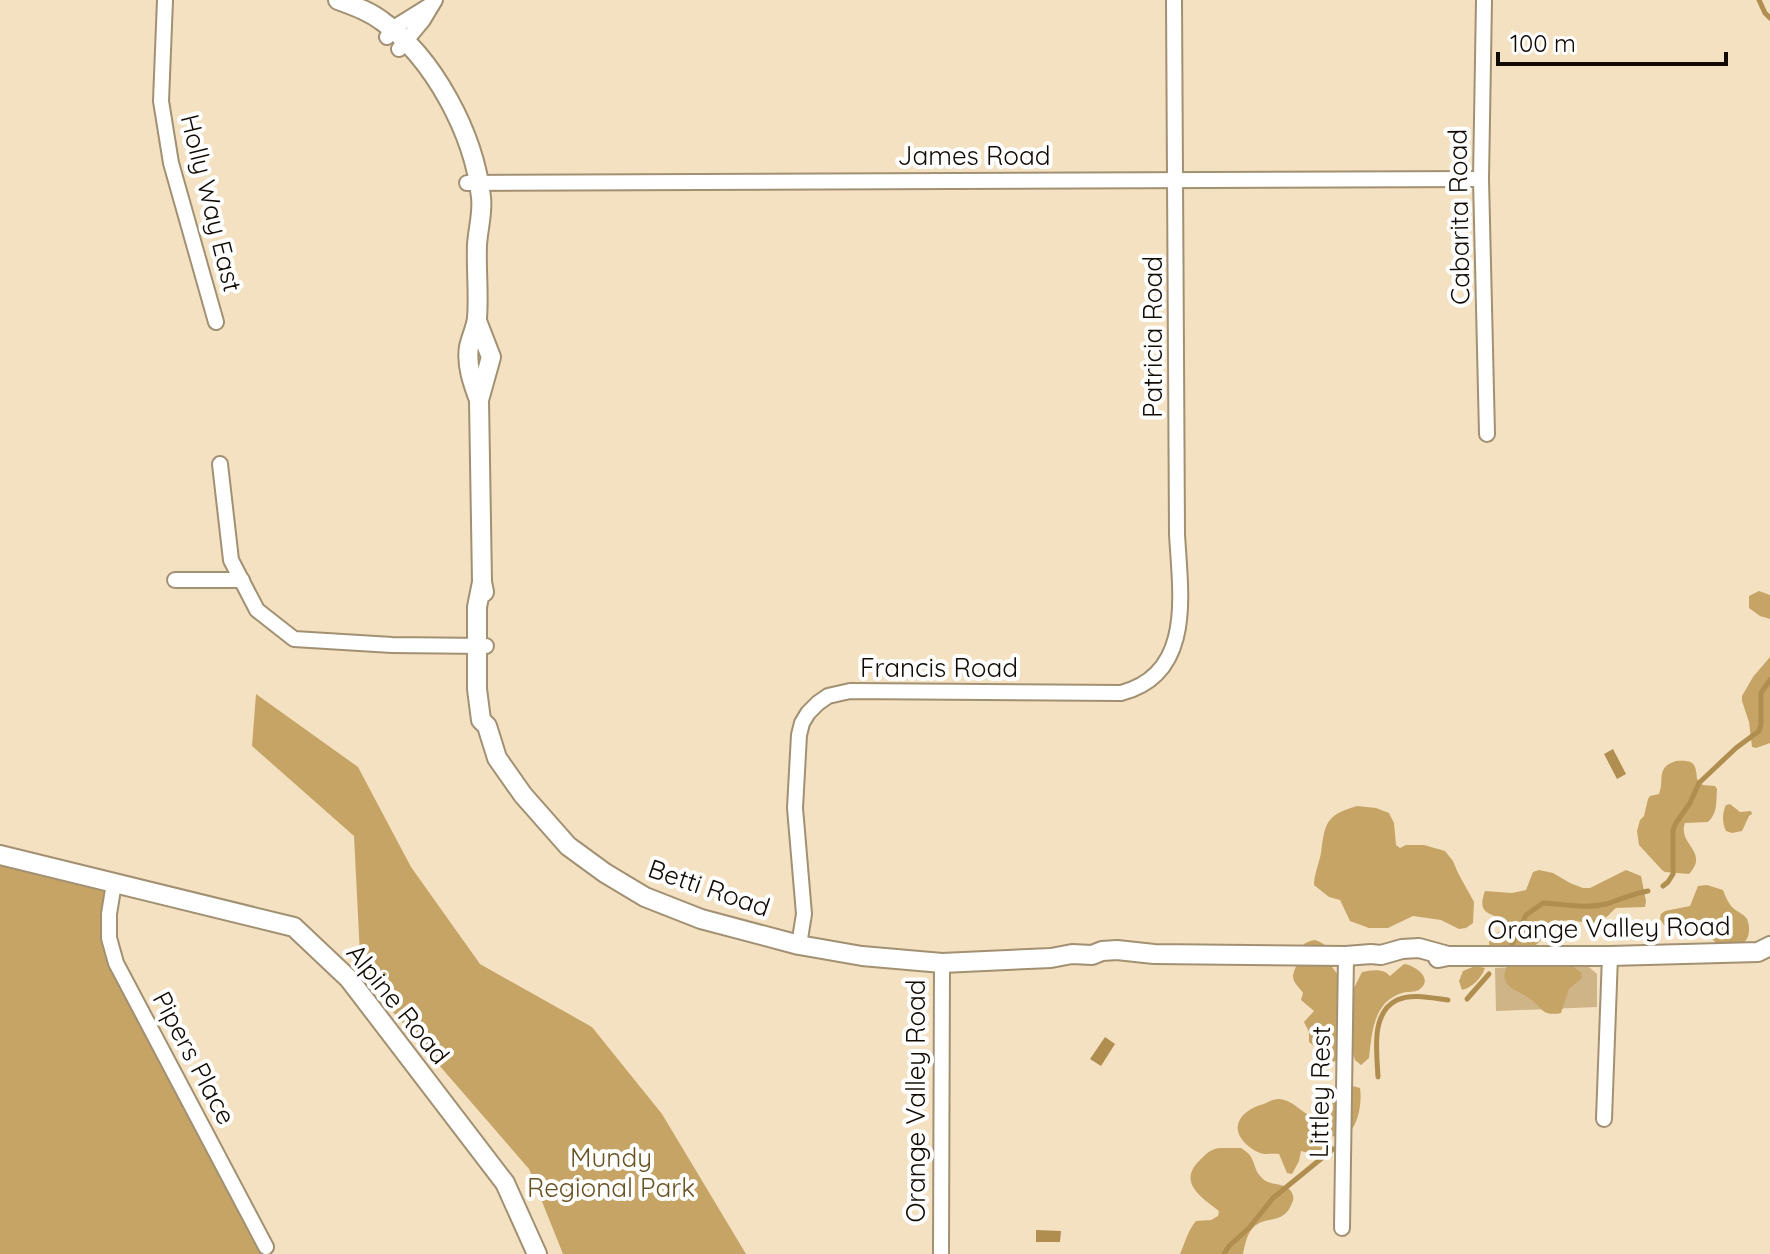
<svg xmlns="http://www.w3.org/2000/svg" width="1770" height="1254" font-family="Quicksand,sans-serif">
	<style>
		.green { fill: #ceb487 }
		.forest { fill: #c6a466 }
		.water { fill: #b08e50 }
		.lines { fill: none; stroke-linecap: round; stroke-linejoin: round }
		.stream { stroke: #b08e50; stroke-width: 5 }
		.minor-casing { stroke: #a29072; stroke-width: 18 }
		.tertiary-casing { stroke: #a29072; stroke-width: 22 }
		.minor { stroke: #fff; stroke-width: 14 }
		.tertiary { stroke: #fff; stroke-width: 18 }
		.labels { text-anchor: middle; stroke-width: 8; stroke-linejoin: round; paint-order: stroke }
		.street-label { font-size: 26px; fill: #110a02; stroke: #fff }
		.park-label { font-size: 26px; fill: #6a5122; stroke: #fff }
	</style>
	<rect width="100%" height="100%" fill="#f4e1c1"/>
	<path class="green" d="M1583,964l7,4 7,6v33l-101,4 -1,-43z"/>
	<g class="forest">
		<path d="M1759,591l11,4v24l-10,-3 -11,-8v-12z"/>
		<path d="M1770,657v86l-14,5 -4,-1 -3,-25 -7,-21v-5l11,-19z"/>
		<path d="M256,694l102,73 53,100 69,97 112,63 70,87 84,140h-183l-34,-85 -168,-194 -7,-139 -102,-90z"/>
		<path d="M1676,761c17,-1 20,1 21,18l6,6 12,1 2,3c-1,12 1,24 -9,33l-23,1c-8,22 25,28 4,51l-24,-2 -3,-2 -23,-25 -2,-14 3,-11 4,-4 4,-17 2,-3 9,-2c6,-15 -4,-26 17,-33z"/>
		<path d="M1730,804l10,8 11,-1 1,3 -3,2 -7,15 -10,2 -6,-2c-4,-8 -4,-18 0,-26z"/>
		<path d="M1357,806l19,2 13,5 5,10 2,22 4,3 6,-3h18l21,6 8,10 5,12 16,29 -1,21 -7,5 -7,1 -18,-9 -28,-4 -25,12h-19l-19,-7 -10,-21 -11,-3 -15,-12c0,-11 5,-21 7,-32 4,-29 4,-38 36,-47z"/>
		<path d="M0,855l114,28 2,80 154,291h-270z"/>
		<path d="M1539,870l14,3 17,10 13,5h7l36,-18 15,6 5,25 -1,6 -29,1c-5,4 -9,10 -15,13 -13,6 -29,-5 -44,2 -8,3 -9,7 -13,13 -11,19 -35,14 -53,15 -6,-11 3,-19 13,-20l3,-3c-7,-19 -33,-7 -22,-37l27,2 14,-3 7,-18z"/>
		<path d="M1707,885l16,5c2,5 5,13 9,17 5,5 11,6 15,12 2,5 2,8 2,13 -2,17 -19,14 -31,13l-8,-8 -5,-17h-15l-11,6 -15,-1 -4,-6 1,-5 4,-3 25,-5 8,-20z"/>
		<path d="M1315,940c19,7 11,12 16,25 2,4 5,7 8,11l-1,84 -5,2 -24,-20v-10l-5,-10 10,-11 -13,-11 2,-7c-3,-5 -10,-10 -10,-17 0,-2 3,-10 4,-12 4,-14 1,-21 18,-24z"/>
		<path d="M1509,962l58,1 14,9 1,6 -13,11 -8,24c-17,3 -17,-2 -28,-12 -13,-12 -39,-12 -24,-39z"/>
		<path d="M1404,964c10,1 30,14 16,25 -4,4 -13,2 -18,4 -29,9 -30,40 -33,65l-8,7 -6,-5 -2,-6 -4,-37 3,-25 10,-20c10,-2 21,-4 28,4z"/>
		<path d="M1475,966l10,2c-3,9 -13,20 -23,22l-3,-9 4,-10z"/>
		<path d="M1349,1085l11,3c3,20 -5,60 -33,46l-4,3 1,8 -3,6 -9,3 -11,-3 -2,10 -7,13 -5,-1 -8,-19c-6,-1 -14,1 -19,-1 -6,-2 -12,-7 -16,-11 -15,-17 -1,-31 16,-37 6,-1 12,-6 18,-6 22,1 25,25 52,16l-2,-14c6,-9 10,-15 21,-16z"/>
		<path d="M1220,1148h21c4,3 8,5 10,9 5,8 3,14 12,22 8,7 21,3 28,12 3,5 3,8 1,12 -8,21 -23,13 -36,22 -9,7 -11,19 -13,29h-63c5,-11 8,-24 16,-33l15,-1 7,-4 1,-5c-16,-13 -42,-28 -20,-50 7,-7 11,-12 21,-13z"/>
	</g>
	<g class="water">
		<path d="M1613,749l13,25 -9,5 -13,-25z"/>
		<path d="M1105,1037l10,7 -14,22 -11,-7z"/>
		<path d="M1036,1230l25,1 -1,11h-24z"/>
	</g>
	<g class="lines">
		<g class="stream">
			<path d="M1759,0l6,13 5,5"/>
			<path d="M1663,886l5,-4 5,-8v-44l3,-7 14,-20 9,-20 37,-35 23,-17 2,-6v-32l9,-13"/>
			<path d="M1509,950l17,-35 17,-12c21,1 42,6 63,1 14,-4 28,-11 42,-13"/>
			<path d="M1467,999l22,-25"/>
			<path d="M1378,1077c-1,-24 -8,-64 19,-77 15,-7 35,-2 51,0"/>
			<path d="M1224,1254l5,-8 20,-18 24,-30 60,-49"/>
		</g>
		<g class="minor-casing">
			<g id="minor">
				<path d="M165,0l-4,101 10,62 45,159"/>
				<path d="M1484,0l-3,179 6,255"/>
				<path d="M387,37l5,-8 40,-25"/>
				<path d="M399,49l24,-29 12,-20"/>
				<path d="M467,183l1014,-4"/>
				<path d="M220,464l11,96 26,50 37,29 98,6 94,1"/>
				<path d="M175,580h67"/>
				<path d="M114,883l-5,31v24l7,25 150,284"/>
				<path d="M799,945l5,-31 -9,-106 4,-73 3,-12 6,-10 10,-10 10,-7 22,-5 271,2c74,-19 59,-101 56,-159l-3,-534"/>
				<path d="M1604,1119l6,-163"/>
				<path d="M1342,1228l4,-272"/>
				<path d="M941,1254l1,-291"/>
			</g>
		</g>
		<g class="tertiary-casing">
			<g id="tertiary">
				<path d="M338,0c16,6 31,11 44,21 52,37 92,113 99,176 2,16 -3,31 -4,48 -1,24 2,49 0,73 -1,10 -6,19 -8,29 -3,18 4,37 10,53"/>
				<path d="M477,321l14,36 -12,43 3,182 2,10"/>
				<path d="M482,582l-5,25v82l4,31 6,6 10,32 26,37 45,51 37,27 40,24 56,22 98,26 63,11 80,7 109,-5 21,-4 20,1 10,-4 15,-1 37,4 192,2 25,-2 10,1 21,-6 17,-1 29,8"/>
				<path d="M0,855l294,72 55,52 156,204 32,71"/>
				<path d="M1438,958l10,-2h162l148,-4 12,-6"/>
			</g>
		</g>
		<use href="#minor" class="minor"/>
		<use href="#tertiary" class="tertiary"/>
	</g>
	<g class="labels">
		<g class="street-label">
			<text x="974" y="165">James Road</text>
			<text transform="translate(211 203) rotate(76)" y="9">Holly Way East</text>
			<text transform="translate(1459 217) rotate(-91)" y="9">Cabarita Road</text>
			<text transform="translate(1153 337) rotate(-90)" y="9">Patricia Road</text>
			<text x="939" y="677">Francis Road</text>
			<text transform="translate(709 888) rotate(19)" y="9">Betti Road</text>
			<text transform="translate(1609 928) rotate(-1)" y="9">Orange Valley Road</text>
			<text transform="translate(398 1004) rotate(51)" y="9">Alpine Road</text>
			<text transform="translate(194 1058) rotate(62)" y="9">Pipers Place</text>
			<text transform="translate(1320 1092) rotate(-89)" y="9">Littley Rest</text>
			<text transform="translate(916 1101) rotate(-90)" y="9">Orange Valley Road</text>
		</g>
		<g class="park-label">
			<text x="611" y="1167">Mundy<tspan x="611" dy="30">Regional Park</tspan></text>
		</g>
	</g>
	<path d="M1498 52v12h228v-12" fill="none" stroke="#110a02" stroke-width="4"/>
	<text x="1510" y="52" font-size="24" fill="#110a02" stroke="#ffffff" stroke-width="6" paint-order="stroke">100 m</text>
</svg>
